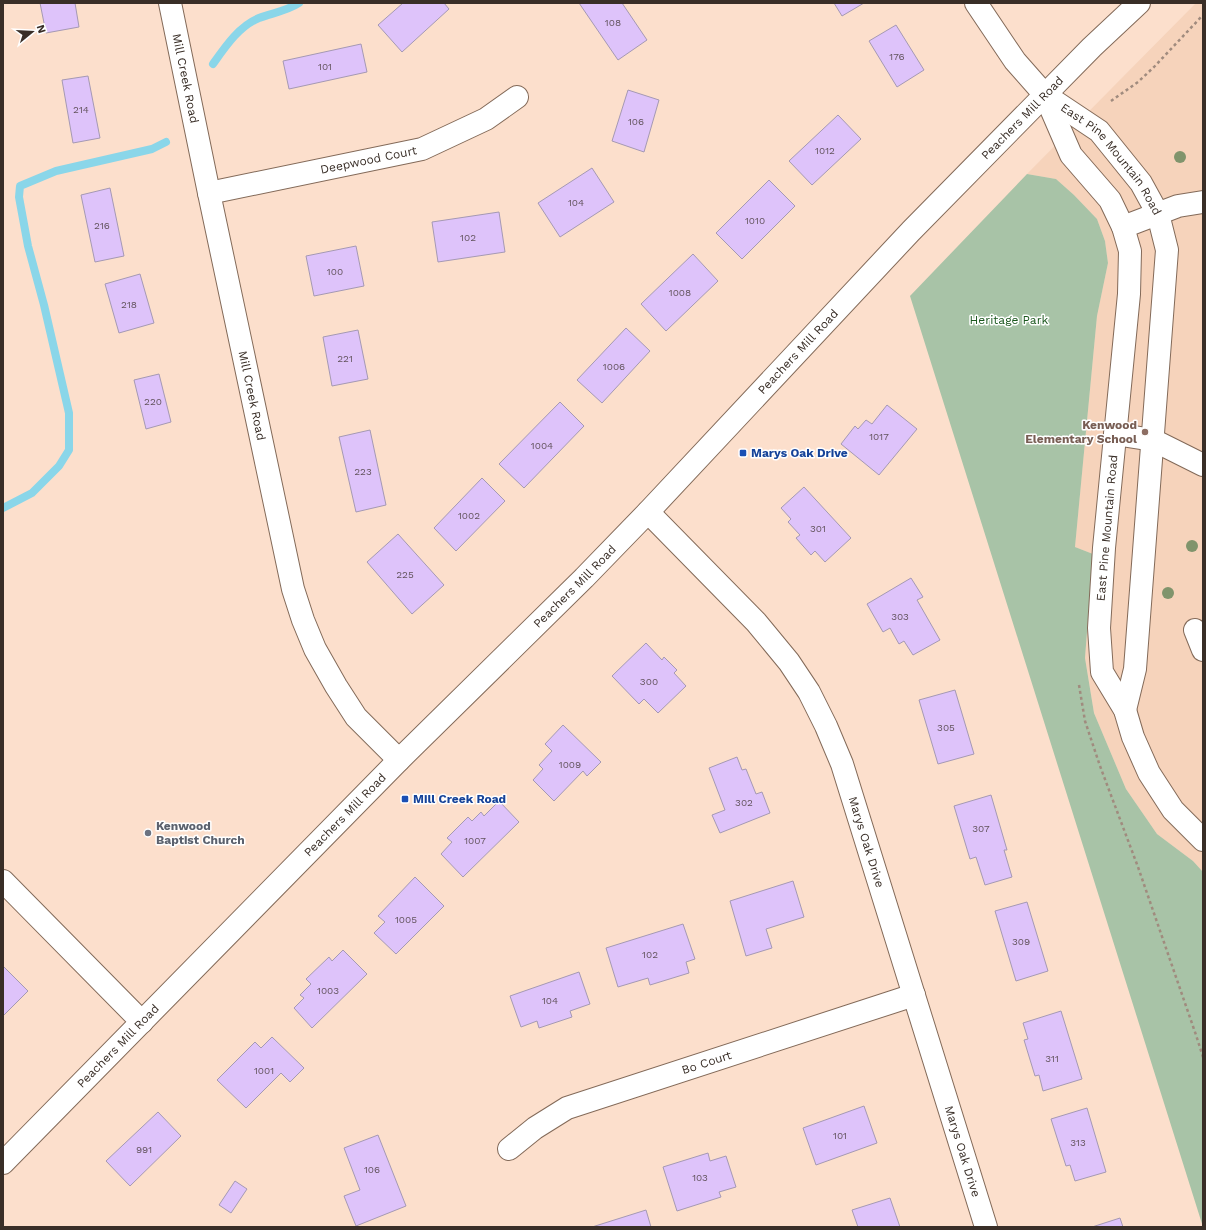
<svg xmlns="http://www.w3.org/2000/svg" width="1206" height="1230" font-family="'Work Sans',sans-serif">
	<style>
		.built { fill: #f6d3bb }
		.green { fill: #a8c3a7 }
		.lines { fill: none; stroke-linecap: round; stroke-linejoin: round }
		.stream { stroke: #8ad6e9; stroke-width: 8 }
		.building { fill: #dec3fa; stroke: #a599b3 }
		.minor-casing { stroke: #836a59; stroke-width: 24 }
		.major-casing { stroke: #836a59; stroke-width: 24 }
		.path { stroke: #a08b7e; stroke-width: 2.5; stroke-dasharray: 3 3; stroke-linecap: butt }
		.minor { stroke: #fff; stroke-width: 22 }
		.major { stroke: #fff; stroke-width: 22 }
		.tree { fill: #80946c }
		.education-dot { fill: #8d6e63; stroke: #fff; stroke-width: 1.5 }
		.transit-dot { fill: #1a4fb4; stroke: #fff; stroke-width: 1.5 }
		.worship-dot { fill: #6b7280; stroke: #fff; stroke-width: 1.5 }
		.labels { text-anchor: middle; stroke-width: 3; stroke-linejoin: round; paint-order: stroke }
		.number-label { font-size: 10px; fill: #62535c }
		.street-label { font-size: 12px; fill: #392e27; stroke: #fff }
		.park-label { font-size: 12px; fill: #1a571d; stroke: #fff }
		.education-label { font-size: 12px; font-weight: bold; fill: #785e54; stroke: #fff; text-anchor: end }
		.transit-label { font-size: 12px; font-weight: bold; fill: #164399; stroke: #fff; text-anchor: start }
		.worship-label { font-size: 12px; font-weight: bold; fill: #5b616d; stroke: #fff; text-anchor: start }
	</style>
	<rect width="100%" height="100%" fill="#fcdfcc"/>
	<path class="built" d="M1196,3h7v869l-10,-11 -36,-27 -31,-45 -32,-76 -9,-55 8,-104 -18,-7 22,-231 11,-53 -3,-22 -8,-22 -23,-24 -18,-16 -29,-5z"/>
	<path class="green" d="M1027,174l29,5 18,16 23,24 8,22 3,22 -11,53 -22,231 18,7 -8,104 9,55 32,76 31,45 36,27 10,11v355l-293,-931z"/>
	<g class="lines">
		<g class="stream">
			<path d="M213,64c12,-17 26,-38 46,-46 13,-5 28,-7 40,-15"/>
			<path d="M3,508l29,-15 27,-27 10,-16v-37l-25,-108 -16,-59 -9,-49 1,-11 36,-15 96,-22 14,-7"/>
		</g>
	</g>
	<g class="building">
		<path d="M40,3h35l4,24 -33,6z"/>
		<path d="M403,3h41l5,6 -47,43 -24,-27z"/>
		<path d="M579,3h43l25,37 -29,20z"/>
		<path d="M834,3h30l-22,13z"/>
		<path d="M896,25l28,45 -27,17 -28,-46z"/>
		<path d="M361,44l6,28 -78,17 -6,-28z"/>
		<path d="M88,76l12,62 -27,5 -11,-63z"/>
		<path d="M628,90l31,10 -15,52 -32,-11z"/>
		<path d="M838,115l23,24 -49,46 -23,-24z"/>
		<path d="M592,168l22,34 -54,35 -22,-34z"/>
		<path d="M769,180l26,26 -53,53 -26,-26z"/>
		<path d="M110,188l14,68 -29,6 -14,-67z"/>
		<path d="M499,212l6,40 -67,10 -6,-40z"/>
		<path d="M356,246l8,40 -50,10 -8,-40z"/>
		<path d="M693,254l25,27 -52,50 -25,-27z"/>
		<path d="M140,274l14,49 -35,10 -14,-49z"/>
		<path d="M626,328l24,23 -48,52 -25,-23z"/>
		<path d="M358,330l10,49 -36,7 -9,-49z"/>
		<path d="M159,374l12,48 -25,7 -12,-49z"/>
		<path d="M560,402l24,24 -60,62 -25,-24z"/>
		<path d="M887,405l30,24 -38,46 -38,-31 14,-18 3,3 8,-9 6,4z"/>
		<path d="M370,430l16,75 -30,7 -17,-75z"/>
		<path d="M482,478l23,23 -49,50 -22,-23z"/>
		<path d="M804,487l47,51 -26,24 -10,-11 -4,4 -15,-17 4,-3 -12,-13 3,-3 -10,-11z"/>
		<path d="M398,534l46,51 -32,29 -45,-52z"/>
		<path d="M911,578l12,19 -6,3 23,40 -27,15 -9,-14 -5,3 -9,-16 -7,4 -16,-28z"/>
		<path d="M646,643l16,17 2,-3 13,13 -3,3 12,13 -28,27 -14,-14 -5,5 -27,-28z"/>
		<path d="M955,690l19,64 -36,10 -19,-64z"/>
		<path d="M563,725l38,37 -14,14 -4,-5 -29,30 -21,-21 10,-11 -4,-4 13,-14 -7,-7z"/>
		<path d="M737,757l5,13 4,-1 10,25 6,-2 8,21 -50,20 -8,-18 13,-5 -16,-42z"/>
		<path d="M991,795l16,55h-3l8,27 -27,8 -9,-28 -6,2 -16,-53z"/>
		<path d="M499,801l20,21 -56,55 -22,-23 11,-12 -5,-4 21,-21 4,4 9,-9 3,4z"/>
		<path d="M415,877l29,29 -48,48 -22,-21 11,-11 -7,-6z"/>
		<path d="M793,881l11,36 -38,12 6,19 -26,8 -16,-55z"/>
		<path d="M1027,902l21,69 -32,10 -21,-70z"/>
		<path d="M683,924l12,35 -9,3 3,11 -39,12 -2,-7 -30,9 -12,-39z"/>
		<path d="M343,950l24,24 -55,54 -18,-20 10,-10 -4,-3 11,-11 -5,-5 23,-22 3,4z"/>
		<path d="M3,966l25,25 -25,25z"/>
		<path d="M579,972l11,32 -20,7 2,6 -33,11 -2,-7 -16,6 -11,-31z"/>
		<path d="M1061,1011l21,68 -39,12 -4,-16 -4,1 -11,-36 4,-1 -5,-16z"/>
		<path d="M272,1037l32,31 -14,14 -9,-9 -35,35 -29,-28 38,-38 6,6z"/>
		<path d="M864,1106l13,37 -61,22 -13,-37z"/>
		<path d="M1087,1108l19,64 -31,9 -5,-16 -4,1 -15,-47z"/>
		<path d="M158,1112l23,24 -51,50 -24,-25z"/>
		<path d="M378,1135l28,71 -50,20 -12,-30 16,-6 -16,-42z"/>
		<path d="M708,1153l2,8 16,-5 10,31 -17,5 2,5 -44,14 -14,-44z"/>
		<path d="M235,1181l12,8 -16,24 -12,-8z"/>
		<path d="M890,1198l10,29h-42l-6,-17z"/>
		<path d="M646,1210l5,17h-59z"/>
		<path d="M1120,1218l3,9h-31z"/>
	</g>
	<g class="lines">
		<g class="minor-casing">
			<g id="minor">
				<path id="s1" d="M170,3l39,190 84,396 10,31 12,29 21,37 20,31 43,43"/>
				<path id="s2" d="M976,3l39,58 30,34 54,36 42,52 17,31 9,36 -32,419 -10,41"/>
				<path d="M1045,95l26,60 39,45 13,27 7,24 -1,43 -25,254 -5,80 3,44 23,38 8,27 16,36 24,37 30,30"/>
				<path id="s3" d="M209,193l213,-44 64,-30 31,-22"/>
				<path d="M1123,227l55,-21 25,-4"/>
				<path d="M1115,434l38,6 50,25"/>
				<path id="s4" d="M648,512l108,110 33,40 20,30 17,34 16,38 144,463"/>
				<path d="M1195,630l8,20"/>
				<path d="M3,881l139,141"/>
				<path id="s5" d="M509,1149l26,-21 32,-20 347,-113"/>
			</g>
		</g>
		<g class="major-casing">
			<g id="major">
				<path id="s6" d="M3,1163l396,-403 185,-182 64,-66 263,-281 181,-184 47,-44"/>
			</g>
		</g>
		<g class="path">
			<path d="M1111,101l27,-19 16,-15 49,-52"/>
			<path d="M1079,685l6,36 15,45 38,101 58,168 7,22"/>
		</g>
		<use href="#minor" class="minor"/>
		<use href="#major" class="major"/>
	</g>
	<g class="tree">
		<circle cx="1180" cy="157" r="6"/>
		<circle cx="1192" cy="546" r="6"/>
		<circle cx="1168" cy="593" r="6"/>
	</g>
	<circle class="education-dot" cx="1145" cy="432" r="4"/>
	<g class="transit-dot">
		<rect x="739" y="449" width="8" height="8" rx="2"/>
		<rect x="401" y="795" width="8" height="8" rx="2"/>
	</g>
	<circle class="worship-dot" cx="148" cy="833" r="4"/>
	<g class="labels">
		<g class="number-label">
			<text x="613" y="26">108</text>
			<text x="897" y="60">176</text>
			<text x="325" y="70">101</text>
			<text x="81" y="113">214</text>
			<text x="636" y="125">106</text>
			<text x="825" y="154">1012</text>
			<text x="576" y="206">104</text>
			<text x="755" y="224">1010</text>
			<text x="102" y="229">216</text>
			<text x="468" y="241">102</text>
			<text x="335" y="275">100</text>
			<text x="680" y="296">1008</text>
			<text x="129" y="308">218</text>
			<text x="345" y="362">221</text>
			<text x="614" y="370">1006</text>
			<text x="153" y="405">220</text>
			<text x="879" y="440">1017</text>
			<text x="542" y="449">1004</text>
			<text x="363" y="475">223</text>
			<text x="469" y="519">1002</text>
			<text x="818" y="532">301</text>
			<text x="405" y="578">225</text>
			<text x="900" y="620">303</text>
			<text x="649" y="685">300</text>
			<text x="946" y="731">305</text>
			<text x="570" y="768">1009</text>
			<text x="744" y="806">302</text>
			<text x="981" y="832">307</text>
			<text x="475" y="844">1007</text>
			<text x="406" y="923">1005</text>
			<text x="1021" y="945">309</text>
			<text x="650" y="958">102</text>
			<text x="328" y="994">1003</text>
			<text x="550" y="1004">104</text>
			<text x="1052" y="1062">311</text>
			<text x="264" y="1074">1001</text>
			<text x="840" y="1139">101</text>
			<text x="1078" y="1146">313</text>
			<text x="144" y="1153">991</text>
			<text x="372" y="1173">106</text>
			<text x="700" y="1181">103</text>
		</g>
		<g class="street-label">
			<text dy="4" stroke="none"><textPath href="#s1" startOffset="77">Mill Creek Road</textPath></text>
			<text dy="4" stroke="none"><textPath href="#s6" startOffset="1460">Peachers Mill Road</textPath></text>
			<text dy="4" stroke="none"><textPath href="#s3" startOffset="163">Deepwood Court</textPath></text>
			<text dy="4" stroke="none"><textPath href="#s2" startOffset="209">East Pine Mountain Road</textPath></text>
			<text dy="4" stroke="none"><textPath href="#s6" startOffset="1136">Peachers Mill Road</textPath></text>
			<text dy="4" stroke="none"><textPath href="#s1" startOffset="401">Mill Creek Road</textPath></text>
			<text transform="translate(1107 528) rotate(-85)" y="4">East Pine Mountain Road</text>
			<text dy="4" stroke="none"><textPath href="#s6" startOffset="812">Peachers Mill Road</textPath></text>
			<text dy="4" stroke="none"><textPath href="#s6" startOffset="488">Peachers Mill Road</textPath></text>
			<text dy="4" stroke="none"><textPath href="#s4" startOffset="403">Marys Oak Drive</textPath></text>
			<text dy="4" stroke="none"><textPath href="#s6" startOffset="164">Peachers Mill Road</textPath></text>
			<text dy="4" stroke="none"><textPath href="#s5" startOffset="218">Bo Court</textPath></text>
			<text dy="4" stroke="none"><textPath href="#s4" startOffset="727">Marys Oak Drive</textPath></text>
		</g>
		<g class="park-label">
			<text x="1009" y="324">Heritage Park</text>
		</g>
		<g class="education-label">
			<text x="1137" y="429">Kenwood<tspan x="1137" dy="14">Elementary School</tspan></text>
		</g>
		<g class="transit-label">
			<text x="751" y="457">Marys Oak Drive</text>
			<text x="413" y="803">Mill Creek Road</text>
		</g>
		<g class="worship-label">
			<text x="156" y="830">Kenwood<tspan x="156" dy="14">Baptist Church</tspan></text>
		</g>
	</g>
	<rect width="1206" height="1230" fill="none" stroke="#392e27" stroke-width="8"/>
	<g transform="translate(32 32) rotate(72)" stroke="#ffffff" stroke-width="3" paint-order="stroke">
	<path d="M0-3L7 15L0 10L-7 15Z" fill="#392e27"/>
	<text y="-6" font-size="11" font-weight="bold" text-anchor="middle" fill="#392e27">N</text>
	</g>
</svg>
